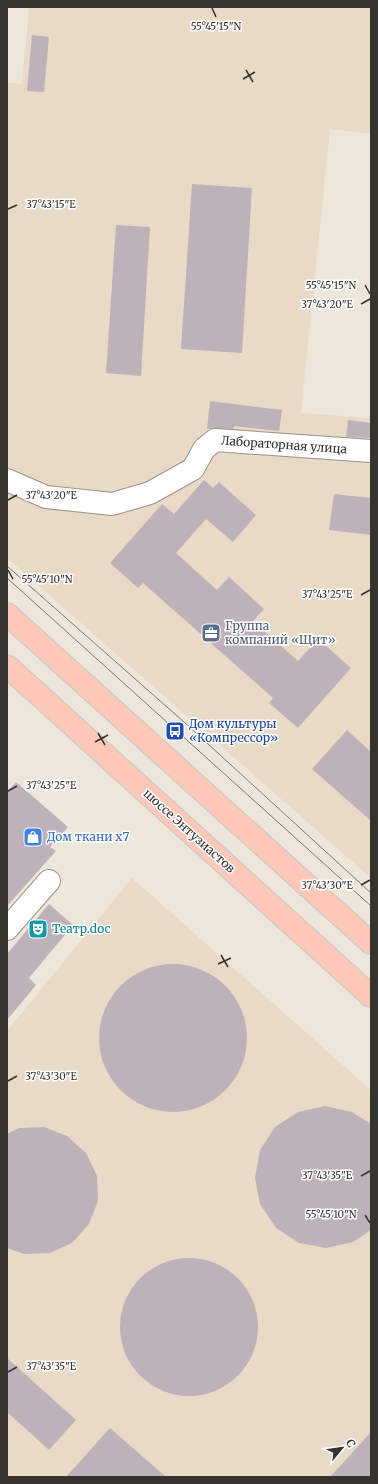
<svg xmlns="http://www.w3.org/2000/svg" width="378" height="1484" font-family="Merriweather,serif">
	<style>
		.industrial { fill: #e9dac8 }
		.building { fill: #beb2ba }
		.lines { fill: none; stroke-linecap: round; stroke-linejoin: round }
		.minor-casing { stroke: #999287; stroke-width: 24 }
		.major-casing { stroke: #c6c6c4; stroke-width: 24 }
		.minor { stroke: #fff; stroke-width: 22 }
		.major { stroke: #fec8b8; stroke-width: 22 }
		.tram { stroke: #7c7870; stroke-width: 1 }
		.ticks { fill: none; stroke: #35332e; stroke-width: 1.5 }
		.labels { text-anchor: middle; stroke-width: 3; stroke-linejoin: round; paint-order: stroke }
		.street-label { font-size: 12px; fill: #35332e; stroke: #fff }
		.service-label { font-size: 12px; fill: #4e5e75; stroke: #fff; text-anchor: start }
		.transit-label { font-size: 12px; fill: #164399; stroke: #fff; text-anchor: start }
		.shop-label { font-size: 12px; fill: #366cbe; stroke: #fff; text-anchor: start }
		.culture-label { font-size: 12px; fill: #0d838f; stroke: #fff; text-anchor: start }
		.ticks-label { font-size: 10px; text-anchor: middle; fill: #35332e; stroke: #fff; stroke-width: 3; stroke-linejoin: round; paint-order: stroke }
	</style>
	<rect width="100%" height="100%" fill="#ede6da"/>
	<g class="industrial">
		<path d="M29,7h342v127l-41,-5 -29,284 70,5v460l-364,-320v-476l15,2z"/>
		<path d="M132,878l239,212v387h-364v-446z"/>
	</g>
	<g class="building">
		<path d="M32,35l17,2 -5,55 -17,-1z"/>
		<path d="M192,184l60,4 -10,165 -61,-4z"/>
		<path d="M116,225l34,2 -9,149 -35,-3z"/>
		<path d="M210,401l72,9 -3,21 -45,-5v3l-18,-1 -9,1z"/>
		<path d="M348,420l23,3v15l-25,-1z"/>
		<path d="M204,480l9,8 6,-6 37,33 -23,27 -27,-23 -30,34 41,37 12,-13 35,32 -11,12 45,40 20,-22 33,29 -53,60 -29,-25 4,-5 -130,-115 -5,5 -28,-25 52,-59 12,10z"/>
		<path d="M334,494l37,4v37l-42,-5z"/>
		<path d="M347,730l24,22v69l-59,-52z"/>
		<path d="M16,782l52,45 -18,20 6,4 -49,55v-114z"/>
		<path d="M49,904l24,21 -44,53 7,7 -29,35v-66z"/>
		<circle cx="173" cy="1038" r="74"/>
		<path d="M325,1106l27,6 19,12v106l-18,12 -27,6 -27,-5 -23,-15 -16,-24 -5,-26 5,-28 15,-23 23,-15z"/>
		<path d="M44,1127l23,9 19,17 11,23 1,25 -9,23 -17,19 -22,10 -26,1 -17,-6v-114l12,-6z"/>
		<circle cx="189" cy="1327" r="69"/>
		<path d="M7,1358l69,62 -27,30 -42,-38z"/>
		<path d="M110,1428l56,49h-100z"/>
		<path d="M371,1432v45h-41z"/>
	</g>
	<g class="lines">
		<g class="minor-casing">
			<g id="minor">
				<path d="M7,480l39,17 66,7 38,-11 43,-24 11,-20 11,-9 156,11"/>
				<path d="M7,929l42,-48"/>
			</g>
		</g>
		<g class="major-casing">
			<g id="major">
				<path d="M7,614l364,329"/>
				<path d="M7,666l364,330"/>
			</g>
		</g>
		<use href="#minor" class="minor"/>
		<use href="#major" class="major"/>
		<g class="tram">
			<path d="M7,566l177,156 187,171"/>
			<path d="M7,578l364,328"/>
		</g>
	</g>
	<path class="ticks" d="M212,8l4,9M246,70l7,12M243,79l12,-7M8,209l9,-4M365,285l5,9M361,304l9,-5M8,500l9,-5M8,570l5,9M361,595l9,-5M98,733l7,12M95,742l13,-7M8,791l9,-5M361,885l9,-5M221,955l7,12M218,964l13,-6M8,1081l9,-5M361,1176l9,-5M365,1215l5,8M8,1372l9,-5"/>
	<defs>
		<g id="office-square" transform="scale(1)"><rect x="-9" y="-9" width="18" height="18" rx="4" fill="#5c6f8a" stroke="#fff"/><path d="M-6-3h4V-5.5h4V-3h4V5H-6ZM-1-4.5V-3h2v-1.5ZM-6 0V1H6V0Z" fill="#fff"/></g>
		<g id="bus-square" transform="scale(1)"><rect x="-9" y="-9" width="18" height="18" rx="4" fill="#1a4fb4" stroke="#fff"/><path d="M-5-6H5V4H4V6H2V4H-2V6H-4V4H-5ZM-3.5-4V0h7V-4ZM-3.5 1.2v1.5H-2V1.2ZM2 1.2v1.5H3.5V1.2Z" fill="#fff"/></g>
		<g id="shop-square" transform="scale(1)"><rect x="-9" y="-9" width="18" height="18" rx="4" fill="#3f7fe0" stroke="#fff"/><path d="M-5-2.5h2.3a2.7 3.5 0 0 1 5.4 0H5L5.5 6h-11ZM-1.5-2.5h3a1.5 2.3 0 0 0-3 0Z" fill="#fff"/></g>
		<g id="theatre-square" transform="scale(1)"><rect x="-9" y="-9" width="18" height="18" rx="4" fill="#0f9aa8" stroke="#fff"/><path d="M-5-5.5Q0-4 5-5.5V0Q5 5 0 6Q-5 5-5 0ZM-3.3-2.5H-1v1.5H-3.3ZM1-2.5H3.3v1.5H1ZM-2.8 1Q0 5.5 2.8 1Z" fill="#fff"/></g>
	</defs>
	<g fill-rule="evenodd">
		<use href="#office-square" x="211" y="633"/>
		<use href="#bus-square" x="175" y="731"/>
		<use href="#shop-square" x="33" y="837"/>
		<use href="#theatre-square" x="38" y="929"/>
	</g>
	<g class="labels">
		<g class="street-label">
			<text transform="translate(284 445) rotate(4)" y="4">Лабораторная улица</text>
			<text transform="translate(189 831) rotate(42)" y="4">шоссе Энтузиастов</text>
		</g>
		<g class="service-label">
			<text x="225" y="630">Группа<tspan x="225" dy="14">компаний «Щит»</tspan></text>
		</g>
		<g class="transit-label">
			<text x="189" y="728">Дом культуры<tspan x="189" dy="14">«Компрессор»</tspan></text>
		</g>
		<g class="shop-label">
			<text x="47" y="841">Дом ткани x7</text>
		</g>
		<g class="culture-label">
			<text x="52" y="933">Театр.doc</text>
		</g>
	</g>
	<g class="ticks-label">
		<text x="216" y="30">55°45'15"N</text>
		<text x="51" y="208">37°43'15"E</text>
		<text x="331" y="289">55°45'15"N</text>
		<text x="327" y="308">37°43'20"E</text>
		<text x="51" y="499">37°43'20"E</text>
		<text x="47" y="583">55°45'10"N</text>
		<text x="327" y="598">37°43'25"E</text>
		<text x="51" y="789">37°43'25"E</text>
		<text x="327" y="889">37°43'30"E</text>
		<text x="51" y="1080">37°43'30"E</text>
		<text x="327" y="1179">37°43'35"E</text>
		<text x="331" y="1218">55°45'10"N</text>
		<text x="51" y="1370">37°43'35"E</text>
	</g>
	<rect width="378" height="1484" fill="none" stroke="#35332e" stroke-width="16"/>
	<g transform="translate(342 1448) rotate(61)" stroke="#ffffff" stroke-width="3" paint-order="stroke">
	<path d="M0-3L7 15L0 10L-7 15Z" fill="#35332e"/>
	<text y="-6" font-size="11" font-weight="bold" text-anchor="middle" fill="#35332e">С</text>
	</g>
</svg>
